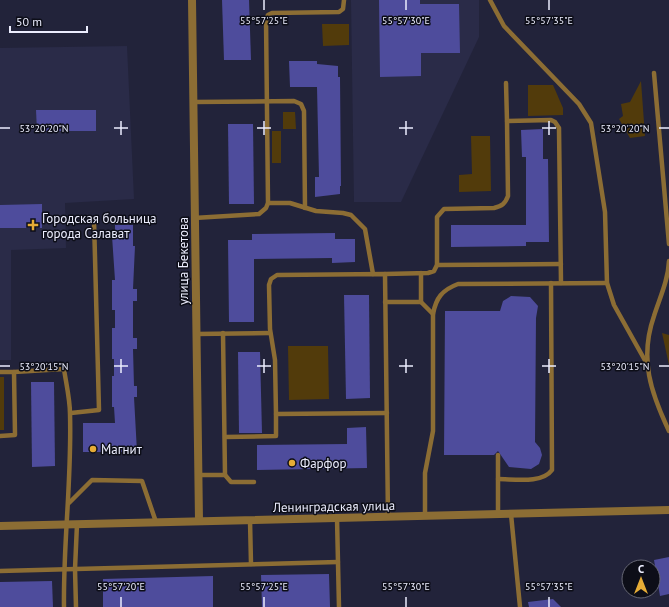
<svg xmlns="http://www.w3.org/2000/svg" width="669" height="607" font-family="'PT Sans',sans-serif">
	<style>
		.built { fill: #2a2b48 }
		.green { fill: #523b0b }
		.building { fill: #4e4c9c }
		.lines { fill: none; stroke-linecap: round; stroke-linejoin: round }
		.service { stroke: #8c6d34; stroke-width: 4.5 }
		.minor { stroke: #8c6d34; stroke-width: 8 }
		.tertiary { stroke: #8c6d34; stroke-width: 8 }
		.ticks { fill: none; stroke: #ecedfe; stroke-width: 1.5 }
		.poi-dot { fill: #e6ac36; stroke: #0d0e18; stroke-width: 1.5 }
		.labels { text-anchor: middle; stroke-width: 3; stroke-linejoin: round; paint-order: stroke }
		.poi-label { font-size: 13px; fill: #ecedfe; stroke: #0d0e18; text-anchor: start }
		.street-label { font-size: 13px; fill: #ecedfe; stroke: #0d0e18 }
		.ticks-label { font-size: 10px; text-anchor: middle; fill: #ecedfe; stroke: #0d0e18; stroke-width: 3; stroke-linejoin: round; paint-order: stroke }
	</style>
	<rect width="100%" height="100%" fill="#22233a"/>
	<g class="built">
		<path d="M351,0h128v37l-78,165h-47z"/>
		<path d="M127,46l7,153 -69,4 1,45 -55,2v110h-11v-312z"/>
	</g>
	<g class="green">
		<path d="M322,24h27v21l-26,1z"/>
		<path d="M641,81l4,55 -15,2 -11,-19 4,-3 -2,-12 9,-2z"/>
		<path d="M528,85h25l10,23v7l-35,1z"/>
		<path d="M283,112h12l1,17h-13z"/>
		<rect x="272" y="131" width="9" height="32"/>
		<path d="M471,136h19l1,55 -32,1v-17l13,-1z"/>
		<path d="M662,333l7,2v30z"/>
		<path d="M288,346h40l1,53 -40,1z"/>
		<rect x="0" y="377" width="4" height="53"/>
	</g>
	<g class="building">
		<path d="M222,0h27l2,60h-27z"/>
		<path d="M379,0h41v4h39l1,49h-39v23l-41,1z"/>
		<path d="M289,61h28v3l21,2v11h2l1,109h-1v8l-25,3v-20h4l-2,-90h-27z"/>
		<path d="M36,110h60v21h-59z"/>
		<path d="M228,124h25l1,80h-25z"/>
		<path d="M543,129v30h5l1,83h-23v4l-75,1v-22h75v-68h-4l-1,-27z"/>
		<path d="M42,204v24h-42v-23z"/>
		<path d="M115,225h18v21h2l-2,43h4v12h-4v37h4v11h-4l1,37h3v11h-3l3,55h-54v-29h32l-1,-16h-2v-31h2v-17h-2v-31h3v-18h-3v-30h3l-3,-44h3z"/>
		<path d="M335,233v6h20v23l-23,1v-5l-78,1v63h-25l-1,-82h24v-6z"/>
		<path d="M344,295h25l1,103 -24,1z"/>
		<path d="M511,296l19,1 8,9 -2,12 -1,124 5,6 2,7 -3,9 -8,5 -22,-2 -11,-16 -4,4h-50l1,-144h55l3,-10z"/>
		<path d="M238,352h22l2,81h-23z"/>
		<path d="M31,382h23l1,84 -23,1z"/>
		<path d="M366,427l1,41 -110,2v-25l90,-1v-16z"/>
		<path d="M669,557v37l-9,2 -6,-36z"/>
		<path d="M329,574l1,33h-68l-1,-32z"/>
		<path d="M213,576v31h-110v-28z"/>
		<path d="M52,581l1,26h-53v-25z"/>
		<path d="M553,599l8,8h-32l-1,-5z"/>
	</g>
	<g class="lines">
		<g class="service">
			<path d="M490,0l14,26 75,78 12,19 14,89 2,71 7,22 33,59"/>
			<path d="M654,73l15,171"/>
			<path d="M506,83l1,38"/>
			<path d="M193,102l101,-1 7,3 3,7 1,97"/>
			<path d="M268,203h22l26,8 27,2 8,2 14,14 8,45"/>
			<path d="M194,218l65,-4 7,-6 2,-5 -2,-184 2,-4 4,-2 67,-1 4,-3 1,-9"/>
			<path d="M669,261c-1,20 -9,36 -15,55 -15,43 -3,77 15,115"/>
			<path d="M437,265l124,-1"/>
			<path d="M385,274l43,-1 6,-2 3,-6v-48l7,-8 50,-1c8,-2 11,-4 14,-12l-1,-75 44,-1 4,2 4,6 2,155"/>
			<path d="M385,302h36v-29"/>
			<path d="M421,302l12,12"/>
			<path d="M223,333l2,142"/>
			<path d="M196,334l74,-1"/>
			<path d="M0,372h14l1,63 -15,1"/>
			<path d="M14,372l50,-3c2,14 6,30 6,45 2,65 -7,129 -6,193"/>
			<path d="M71,413l28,-3 -5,-191"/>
			<path d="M276,414l-1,-54 -5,-31 -1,-44 2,-6 6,-4 108,-1 3,243"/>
			<path d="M225,437l51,-1v-22l111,-1"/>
			<path d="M498,455v59"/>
			<path d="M198,475h27l6,7h23"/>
			<path d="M498,479c16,0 44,5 54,-9l-1,-187"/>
			<path d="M69,503l23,-23 50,1 14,41"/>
			<path d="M511,514l9,93"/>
			<path d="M425,516v-43l8,-42v-117c3,-16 9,-24 25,-30l149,-1"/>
			<path d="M337,518l2,89"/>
			<path d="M250,520l1,44"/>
			<path d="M0,571l338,-9"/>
			<path d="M76,607l-1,-38 2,-45"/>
		</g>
		<path class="minor" d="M192,0l7,521"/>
		<path class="tertiary" d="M0,526l669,-16"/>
	</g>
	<path class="ticks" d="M264,0v10M406,0v10M549,0v10M121,121v14M264,121v14M406,121v14M549,121v14M0,128h10M114,128h14M257,128h14M399,128h14M542,128h14M659,128h10M121,359v14M264,359v14M406,359v14M549,359v14M0,366h10M114,366h14M257,366h14M399,366h14M542,366h14M659,366h10M121,597v10M264,597v10M406,597v10M549,597v10"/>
	<g class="poi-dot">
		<path d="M31 219h4v4h4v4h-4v4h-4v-4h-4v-4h4z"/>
		<circle cx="93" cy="449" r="4"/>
		<circle cx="292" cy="463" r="4"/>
	</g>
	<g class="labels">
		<g class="poi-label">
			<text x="42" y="223">Городская больница<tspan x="42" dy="15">города Салават</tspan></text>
			<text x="101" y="454">Магнит</text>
			<text x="300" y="468">Фарфор</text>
		</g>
		<g class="street-label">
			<text transform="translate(183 261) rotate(-90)" y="5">улица Бекетова</text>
			<text transform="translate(334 506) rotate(-1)" y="5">Ленинградская улица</text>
		</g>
	</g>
	<g class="ticks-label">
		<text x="264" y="24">55°57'25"E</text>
		<text x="406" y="24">55°57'30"E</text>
		<text x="549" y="24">55°57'35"E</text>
		<text x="44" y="132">53°20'20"N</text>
		<text x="625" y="132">53°20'20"N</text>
		<text x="44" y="370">53°20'15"N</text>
		<text x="625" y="370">53°20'15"N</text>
		<text x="121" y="590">55°57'20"E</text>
		<text x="264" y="590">55°57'25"E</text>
		<text x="406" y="590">55°57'30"E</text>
		<text x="549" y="590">55°57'35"E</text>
	</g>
	<g transform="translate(641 579)"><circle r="19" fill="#0d0e18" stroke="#666774"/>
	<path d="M0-3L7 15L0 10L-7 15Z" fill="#e6ac36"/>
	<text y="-6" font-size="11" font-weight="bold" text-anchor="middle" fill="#ecedfe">С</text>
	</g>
	<path d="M10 26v6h77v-6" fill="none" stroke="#ecedfe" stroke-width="2"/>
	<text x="16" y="26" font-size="12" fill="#ecedfe" stroke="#0d0e18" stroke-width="3" paint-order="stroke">50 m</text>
</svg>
